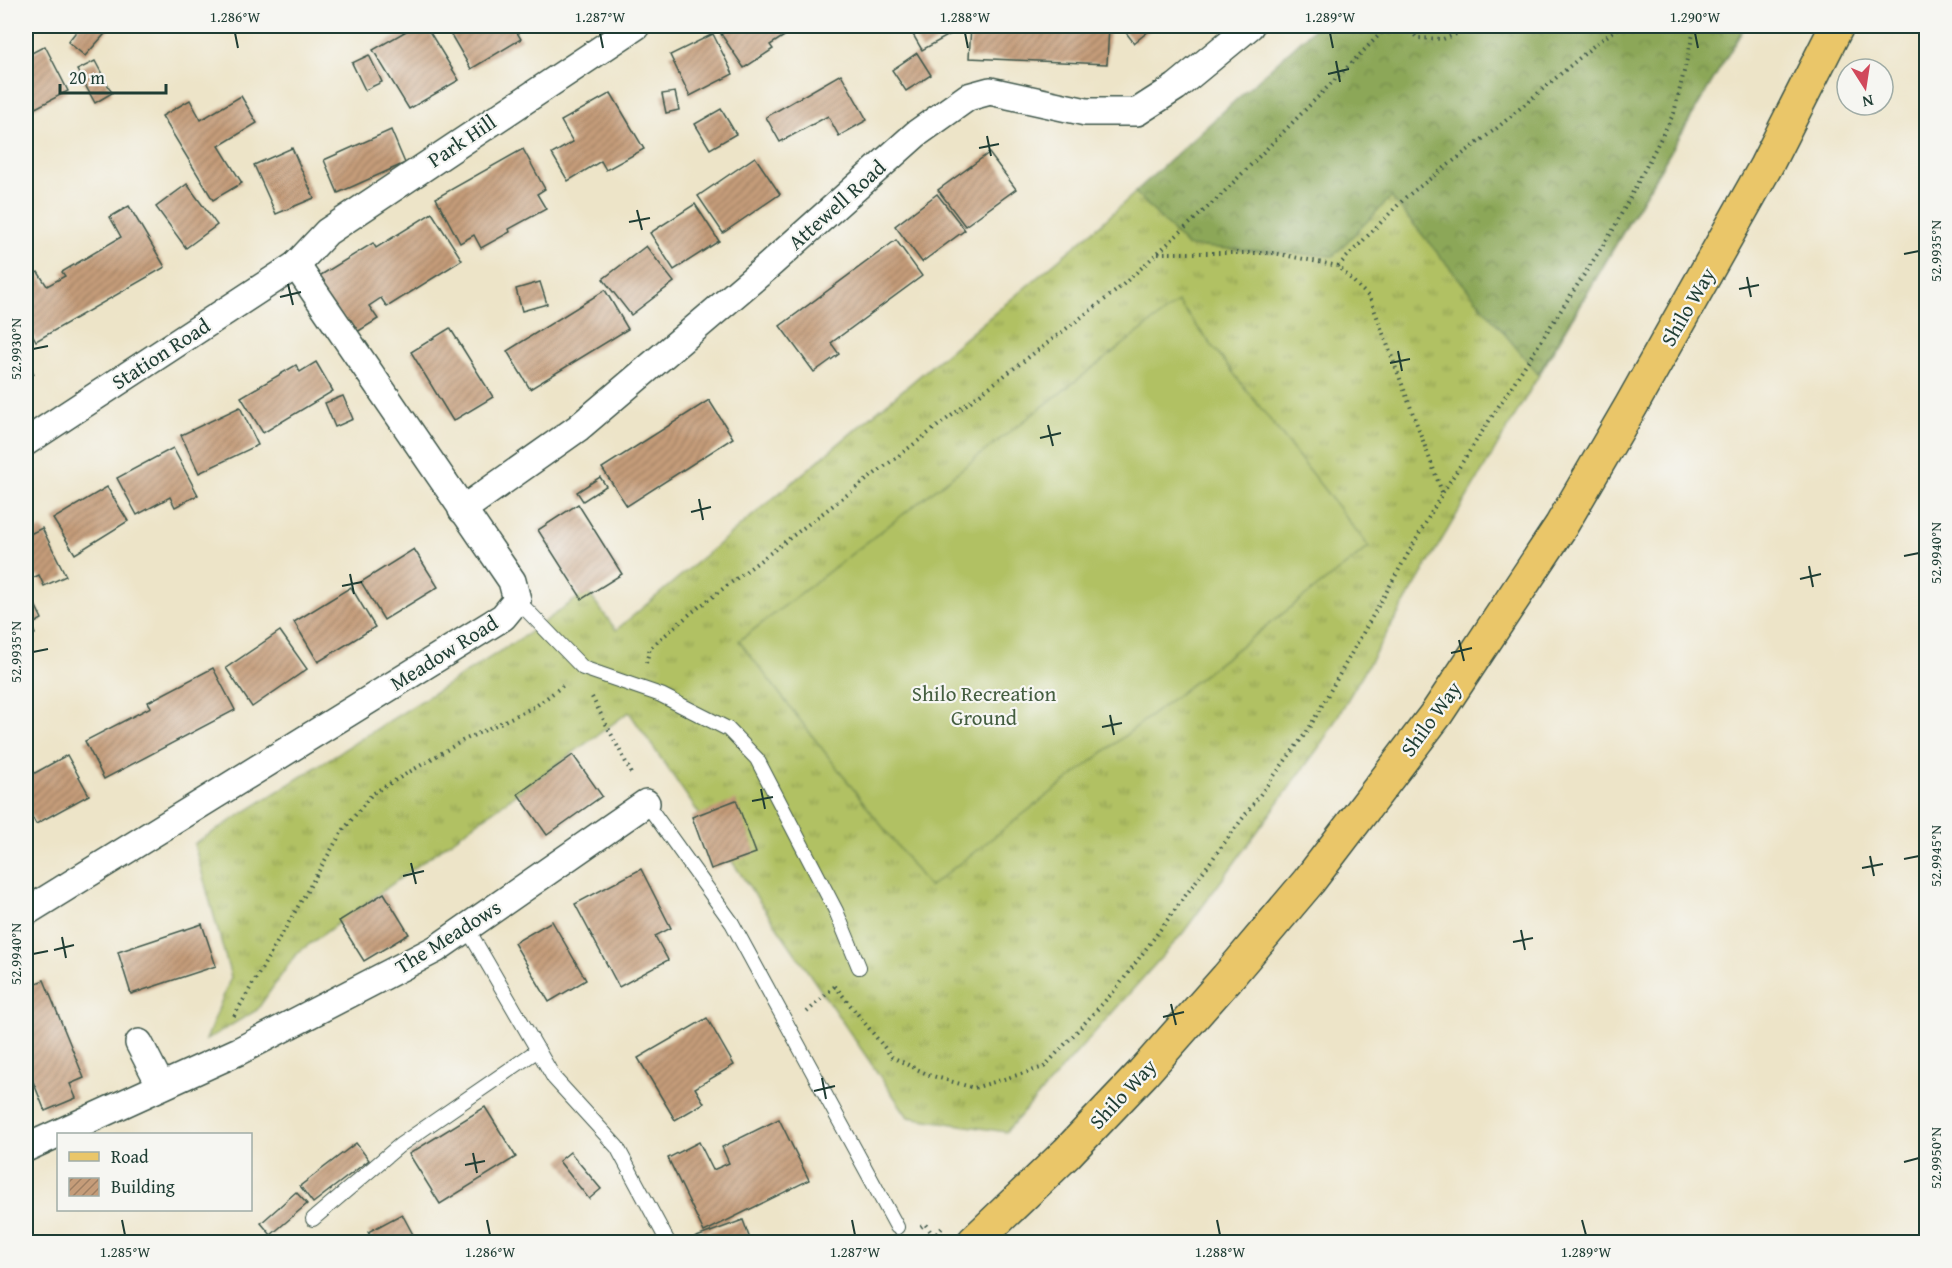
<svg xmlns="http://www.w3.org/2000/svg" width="1952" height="1268" font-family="'Gentium Book Plus',serif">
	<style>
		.grass { fill: url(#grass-tufts); stroke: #687f4c; stroke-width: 1.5 }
		.forest { fill: url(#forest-crowns); stroke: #567246; stroke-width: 1.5 }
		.pitch { fill: #b1c163; stroke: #687f4c; stroke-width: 1.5 }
		.building { fill: url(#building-hatch) }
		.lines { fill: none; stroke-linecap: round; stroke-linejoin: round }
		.service-casing { stroke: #3e564a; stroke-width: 16 }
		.minor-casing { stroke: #3e564a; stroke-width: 30 }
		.primary-casing { stroke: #3e564a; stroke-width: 36 }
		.path { stroke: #3e564a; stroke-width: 4; stroke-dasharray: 1.5 4.5; stroke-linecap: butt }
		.service { stroke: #fff; stroke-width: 14 }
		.minor { stroke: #fff; stroke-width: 27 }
		.primary { stroke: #eac669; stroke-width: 33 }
		.ticks { fill: none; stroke: #1f3d34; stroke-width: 2 }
		.labels { text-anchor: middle; stroke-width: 4.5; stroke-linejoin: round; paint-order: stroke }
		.street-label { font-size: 21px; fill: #1f3d34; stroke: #f6f6f2 }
		.park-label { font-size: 21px; fill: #445e40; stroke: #f6f6f2 }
		.neatline { fill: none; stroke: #1f3d34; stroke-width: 2 }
		.ticks-label { font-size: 15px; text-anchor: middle; fill: #1f3d34 }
	</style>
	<defs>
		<pattern id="grass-tufts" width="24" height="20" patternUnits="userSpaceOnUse" patternTransform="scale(1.5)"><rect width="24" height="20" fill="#b1c163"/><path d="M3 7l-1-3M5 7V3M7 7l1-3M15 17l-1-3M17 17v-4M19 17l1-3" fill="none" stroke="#8f9e52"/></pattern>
		<pattern id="forest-crowns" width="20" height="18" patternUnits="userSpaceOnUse" patternTransform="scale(1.5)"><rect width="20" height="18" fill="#8ca759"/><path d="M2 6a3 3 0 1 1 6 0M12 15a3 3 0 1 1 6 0" fill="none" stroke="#72894a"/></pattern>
		<pattern id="building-hatch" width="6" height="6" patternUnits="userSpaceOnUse" patternTransform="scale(1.5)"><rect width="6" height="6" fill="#c59c79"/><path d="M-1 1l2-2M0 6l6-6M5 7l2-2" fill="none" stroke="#9f8064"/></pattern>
	</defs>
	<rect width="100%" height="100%" fill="#f6f6f2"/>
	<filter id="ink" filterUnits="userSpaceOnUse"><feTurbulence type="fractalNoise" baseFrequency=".0167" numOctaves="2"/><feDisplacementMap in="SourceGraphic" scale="12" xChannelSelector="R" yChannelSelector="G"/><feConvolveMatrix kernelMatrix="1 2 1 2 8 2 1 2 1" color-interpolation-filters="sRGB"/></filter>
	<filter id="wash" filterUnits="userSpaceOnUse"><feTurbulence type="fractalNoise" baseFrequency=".008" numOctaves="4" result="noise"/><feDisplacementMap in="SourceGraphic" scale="24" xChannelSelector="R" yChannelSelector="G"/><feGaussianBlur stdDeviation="1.35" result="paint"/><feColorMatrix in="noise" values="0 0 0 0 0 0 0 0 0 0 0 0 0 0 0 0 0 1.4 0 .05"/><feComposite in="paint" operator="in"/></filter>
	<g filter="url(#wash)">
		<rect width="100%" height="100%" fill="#ede4c8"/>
		<path class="grass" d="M1317,26h428l-423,717 -139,190 -177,199 -98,-15 -279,-405 -333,242 -39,56 -51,30 25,-63 -37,-133 332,-209 61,-44 29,39 485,-406z"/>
		<path class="forest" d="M1317,26h428l-207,348 -147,-177 -58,59 -146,-10 -52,-54z"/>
		<path class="pitch" d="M1178,302l191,245 -440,340 -190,-246z"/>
		<g id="blocks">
			<g class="building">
				<path d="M76,26h36l-27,30 -17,-14 11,-14z"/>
				<path d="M415,26h11l33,54 -50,29 -36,-59z"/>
				<path d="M463,26h50l8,13 -50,30 -21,-36z"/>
				<path d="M735,26h65l-30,19 3,4 -29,19 -23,-34z"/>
				<path d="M908,26h40l5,7 -31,17z"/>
				<path d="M971,26h138l-2,38 -138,-6z"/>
				<path d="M1124,26h31l-21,17 -10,-13 2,-2z"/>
				<path d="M713,34l20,40 -43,22 -20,-41z"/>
				<path d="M45,46l23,45 -42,22v-57z"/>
				<path d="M917,53l14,22 -25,16 -14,-21z"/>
				<path d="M369,55l13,27 -17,8 -13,-27z"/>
				<path d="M95,61l17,32 -17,10 -18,-33z"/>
				<path d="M841,74l26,46 -28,16 -11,-20 -48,26 -14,-25z"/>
				<path d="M675,92l4,18 -13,3 -4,-19z"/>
				<path d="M611,93l33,56 -38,21 -5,-9 -33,20 -16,-27 21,-12 -12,-21z"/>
				<path d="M241,96l16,27 -38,23 23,37 -29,17 -51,-84 28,-16 11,20z"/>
				<path d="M721,109l15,25 -26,15 -15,-25z"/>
				<path d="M391,130l14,33 -67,30 -14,-33z"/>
				<path d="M292,148l22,50 -38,16 -22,-49z"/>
				<path d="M523,149l22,40 -8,5 9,15 -37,20 1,3 -29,16 -7,-13 -14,8 -24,-45z"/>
				<path d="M989,153l27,36 -51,37 -27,-36z"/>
				<path d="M755,157l25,37 -57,39 -25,-37z"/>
				<path d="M187,184l30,41 -31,23 -30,-41z"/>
				<path d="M937,194l28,36 -43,32 -27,-36z"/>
				<path d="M695,204l24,37 -45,29 -24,-37z"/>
				<path d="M129,206l36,61 -129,74 -10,-18v-43l12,-8 9,14 18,-10 -3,-4 59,-35 -11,-20z"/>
				<path d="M432,213l30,47 -75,47 -6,-9 -12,8 9,13 -21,13 -49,-49 65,-40 3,5z"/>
				<path d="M896,240l26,36 -91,67 8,11 -25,18 -34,-46z"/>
				<path d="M646,246l28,36 -43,33 -28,-36z"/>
				<path d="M540,282l7,22 -25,7 -6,-22z"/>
				<path d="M605,290l23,39 -98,60 -23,-38z"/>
				<path d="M450,328l43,69 -40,24 -42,-69z"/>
				<path d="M26,359l8,15 -8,5z"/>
				<path d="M316,362l17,29 -70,42 -22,-36 55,-32 4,7z"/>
				<path d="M343,396l10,23 -18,8 -10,-24z"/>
				<path d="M709,400l24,38 -106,68 -25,-38z"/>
				<path d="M240,407l18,38 -59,28 -18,-38z"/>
				<path d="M173,448l25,47 -23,12 -5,-10 -33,18 -20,-37z"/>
				<path d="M600,477l6,9 -23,15 -6,-9z"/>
				<path d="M107,487l21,34 -53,33 -22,-35z"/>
				<path d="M578,504l44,70 -40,25 -44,-69z"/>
				<path d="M42,528l24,48 -22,10 -5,-11 -13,6v-45z"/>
				<path d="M414,549l24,38 -54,33 -23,-38z"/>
				<path d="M26,586l16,33 -11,6 4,9 -9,5z"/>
				<path d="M351,587l24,40 -57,35 -24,-40z"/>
				<path d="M280,631l27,38 -55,38 -26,-39z"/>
				<path d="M213,668l22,42 -131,69 -19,-38 66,-34 -3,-5z"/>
				<path d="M67,755l22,40 -53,29 -10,-18v-28z"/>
				<path d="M573,755l29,41 -55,39 -29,-41z"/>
				<path d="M736,800l20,53 -45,16 -19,-52z"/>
				<path d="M641,869l30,59 -16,8 13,24 -49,27 -44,-83z"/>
				<path d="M384,893l25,41 -45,27 -25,-40z"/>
				<path d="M552,921l34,59 -37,22 -35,-59z"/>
				<path d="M202,924l14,42 -85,28 -13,-42z"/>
				<path d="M44,980l40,98 -14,6 6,14 -31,13 -19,-47v-77z"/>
				<path d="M707,1018l27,47 -39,23 9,15 -29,17 -37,-62z"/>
				<path d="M485,1107l31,50 -76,47 -31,-50z"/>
				<path d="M779,1119l30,61 -105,52 -36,-74 31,-16 14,28 16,-7 -7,-16z"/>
				<path d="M356,1143l13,17 -56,43 -13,-17z"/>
				<path d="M570,1152l31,37 -12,10 -30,-38z"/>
				<path d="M296,1192l11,12 -36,31 -10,-12z"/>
				<path d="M402,1214l15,28h-43l-6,-10z"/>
				<path d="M743,1220l8,22h-68z"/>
			</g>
		</g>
	</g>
	<g filter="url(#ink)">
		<use href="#blocks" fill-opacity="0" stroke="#3e564a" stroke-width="1.5"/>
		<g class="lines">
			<g class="service-casing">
				<g id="service">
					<path d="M517,600l66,68 78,27 67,34 29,30 79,152 23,56"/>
					<path d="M646,803l86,120 165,304"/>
					<path d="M467,928l87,150 63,69 51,95"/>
					<path d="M313,1219l87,-74 138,-95"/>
				</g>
			</g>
			<g class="minor-casing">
				<g id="minor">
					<path d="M26,442l270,-177 31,-33 309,-206"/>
					<path d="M462,510l116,-82 188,-160 150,-134 52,-37 22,-6 96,21h51l39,-25 74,-61"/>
					<path d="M26,912l477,-295 14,-17 -5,-19 -216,-316"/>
					<path d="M139,1043l22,43"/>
					<path d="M26,1148l213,-97 197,-102 210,-146"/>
				</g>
			</g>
			<g class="primary-casing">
				<path id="primary" d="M974,1242l93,-89 76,-80 84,-95 82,-97 128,-168 124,-187 70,-120 135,-240 71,-140"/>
			</g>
			<g class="path">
				<path d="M1407,26l10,12 26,1 35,-13"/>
				<path d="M1158,253h116l64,13 32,32 72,194"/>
				<path d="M1338,266l68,-69 91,-69 100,-85 25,-17"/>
				<path d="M646,663l4,-15 41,-35 425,-322 105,-96 167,-169"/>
				<path d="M592,697l41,79"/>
				<path d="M835,986l57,71 37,18 45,13 70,-21 73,-79 191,-258 135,-238 170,-262 61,-117 21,-87"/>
				<path d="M807,1012l28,-26"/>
				<path d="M234,1016l107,-183 31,-39 90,-53 74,-35 29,-22"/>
				<path d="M921,1227l4,-3 9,12"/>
				<path d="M928,1242l14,-14"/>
			</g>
			<use href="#service" class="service"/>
			<use href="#minor" class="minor"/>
			<use href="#primary" class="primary"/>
		</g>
	</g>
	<path class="ticks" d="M235,33l3,15M600,33l3,15M965,33l3,15M1330,33l3,15M1695,33l3,15M1336,61l4,21M1328,74l21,-5M987,136l4,20M979,148l20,-4M637,210l5,20M629,222l21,-4M1904,254l15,-3M1747,277l4,20M288,284l5,21M1739,289l20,-4M280,297l21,-5M33,349l15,-3M1398,351l4,20M1390,363l20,-4M1048,425l5,21M1040,438l21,-5M699,499l4,21M691,512l20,-5M1904,556l15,-3M1809,566l4,21M350,574l4,20M1800,579l21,-5M342,586l20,-4M1459,640l5,21M33,652l15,-3M1451,653l21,-5M1110,715l4,20M1102,727l20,-4M761,789l4,20M752,801l21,-4M1870,856l4,20M1904,859l15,-3M411,863l5,21M1862,868l21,-4M403,876l21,-5M1521,930l4,20M62,937l4,21M1513,942l20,-4M54,950l20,-5M33,954l15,-3M1171,1004l5,21M1163,1017l21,-5M822,1078l4,21M814,1091l21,-5M473,1153l4,20M1904,1162l15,-4M465,1165l20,-4M122,1220l3,15M487,1220l3,15M852,1220l3,15M1217,1220l3,15M1582,1220l4,15"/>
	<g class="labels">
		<g class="street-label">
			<text transform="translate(462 141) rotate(-34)" y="7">Park Hill</text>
			<text transform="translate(837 205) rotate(-42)" y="7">Attewell Road</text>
			<text transform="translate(1688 307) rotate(-60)" y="7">Shilo Way</text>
			<text transform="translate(161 354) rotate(-33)" y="7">Station Road</text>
			<text transform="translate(444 653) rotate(-32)" y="7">Meadow Road</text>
			<text transform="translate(1431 719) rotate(-54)" y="7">Shilo Way</text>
			<text transform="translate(448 937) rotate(-32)" y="7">The Meadows</text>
			<text transform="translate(1123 1094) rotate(-47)" y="7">Shilo Way</text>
		</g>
		<g class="park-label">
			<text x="984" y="701">Shilo Recreation<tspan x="984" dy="24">Ground</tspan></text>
		</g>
	</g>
	<rect width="1952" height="1268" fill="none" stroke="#f6f6f2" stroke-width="66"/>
	<rect x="57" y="1133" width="195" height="78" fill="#f6f6f2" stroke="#a0aca6" stroke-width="1.5"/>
	<rect x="69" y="1152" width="30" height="9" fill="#eac669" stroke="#a0aca6" stroke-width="1.5"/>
	<text x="111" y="1163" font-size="18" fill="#1f3d34">Road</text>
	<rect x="69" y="1178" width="30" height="18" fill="url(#building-hatch)" stroke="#a0aca6" stroke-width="1.5"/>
	<text x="111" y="1193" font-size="18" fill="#1f3d34">Building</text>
	<g transform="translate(1865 87) rotate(168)"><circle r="28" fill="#f6f6f2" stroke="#a0aca6" stroke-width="1.5"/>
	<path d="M0-4.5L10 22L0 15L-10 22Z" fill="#d1495b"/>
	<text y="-9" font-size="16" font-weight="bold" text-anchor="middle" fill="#1f3d34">N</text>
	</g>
	<path d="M60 84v9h106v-9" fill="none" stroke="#1f3d34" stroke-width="3"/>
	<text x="69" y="84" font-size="18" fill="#1f3d34" stroke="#f6f6f2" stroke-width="4.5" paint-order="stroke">20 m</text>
	<rect x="33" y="33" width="1886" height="1202" class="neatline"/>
	<g class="ticks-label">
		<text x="235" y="22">1.286°W</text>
		<text x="600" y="22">1.287°W</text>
		<text x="965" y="22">1.288°W</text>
		<text x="1330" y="22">1.289°W</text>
		<text x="1695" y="22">1.290°W</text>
		<text transform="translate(1936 251) rotate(-90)" y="5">52.9935°N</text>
		<text transform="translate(16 349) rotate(-90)" y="5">52.9930°N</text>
		<text transform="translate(1936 553) rotate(-90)" y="5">52.9940°N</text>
		<text transform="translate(16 652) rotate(-90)" y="5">52.9935°N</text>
		<text transform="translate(1936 856) rotate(-90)" y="5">52.9945°N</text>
		<text transform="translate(16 954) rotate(-90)" y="5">52.9940°N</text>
		<text transform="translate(1936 1158) rotate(-90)" y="5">52.9950°N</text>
		<text x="125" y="1257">1.285°W</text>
		<text x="490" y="1257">1.286°W</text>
		<text x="855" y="1257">1.287°W</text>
		<text x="1220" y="1257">1.288°W</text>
		<text x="1586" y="1257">1.289°W</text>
	</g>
</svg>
